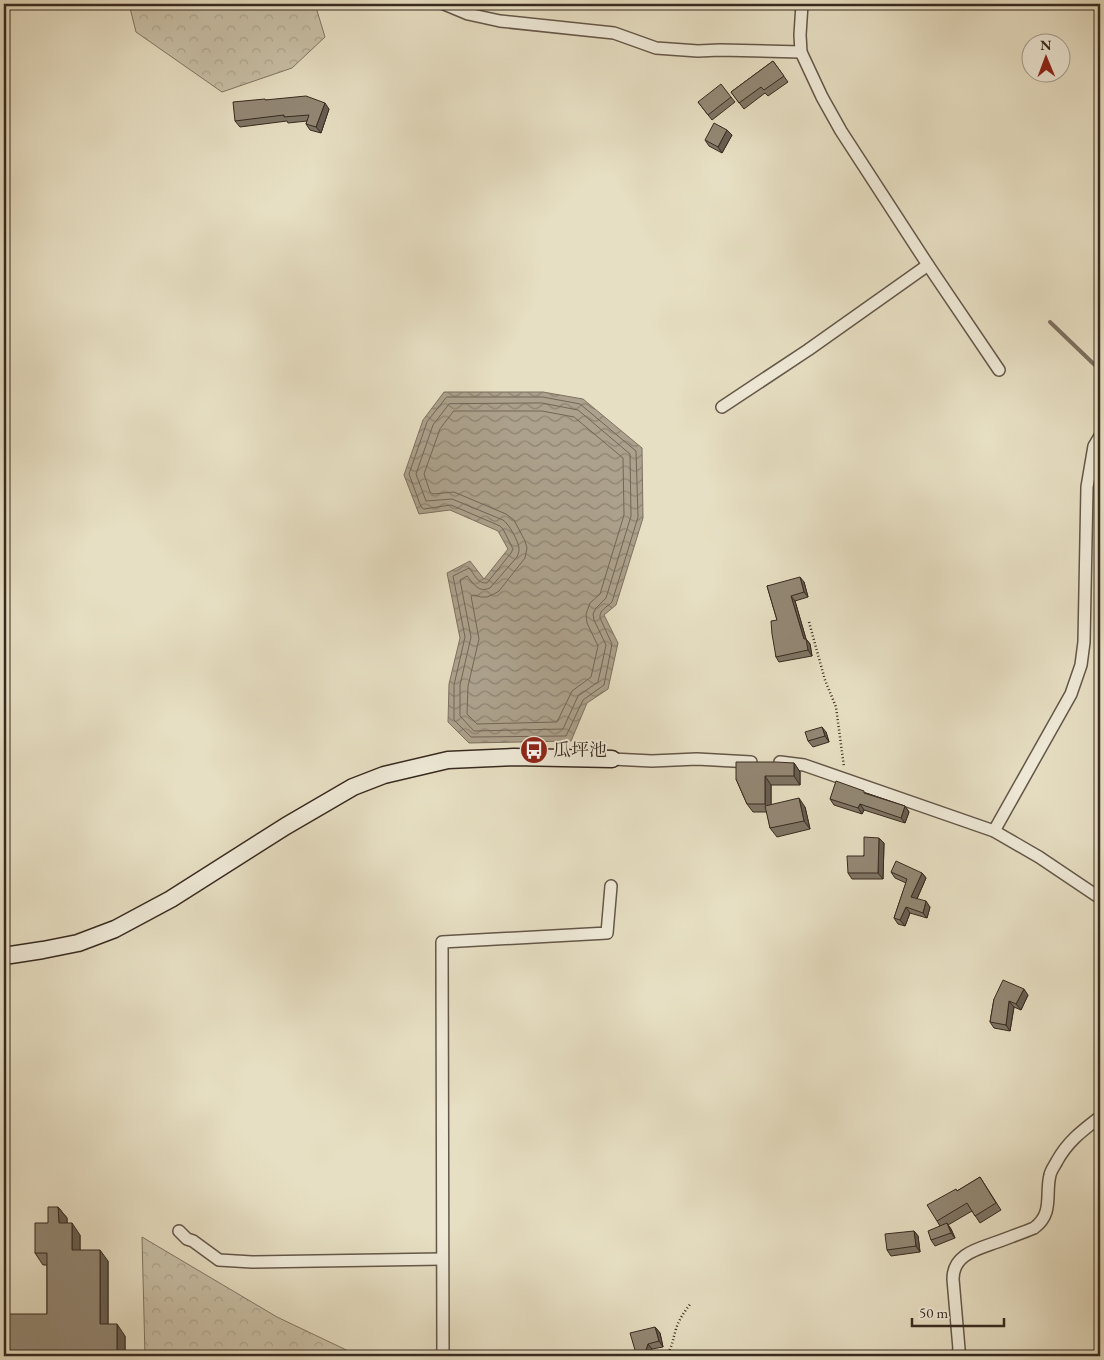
<svg xmlns="http://www.w3.org/2000/svg" width="1104" height="1360" font-family="'EB Garamond','Noto Serif JP',serif">
	<style>
		.forest { fill: url(#forest-crowns); stroke: #807564 }
		.water { fill: url(#water-waves); stroke: #7e7161 }
		.lines { fill: none; stroke-linecap: round; stroke-linejoin: round }
		.shore { stroke: #726656; stroke-width: 1 }
		.stream { stroke: #7e7161; stroke-width: 4 }
		.street-casing { stroke: #645749; stroke-width: 14 }
		.secondary-casing { stroke: #382a20; stroke-width: 19 }
		.path { stroke: #382a20; stroke-width: 2.5; stroke-dasharray: 1 2.5; stroke-linecap: butt }
		.street { stroke: #efead8; stroke-width: 11 }
		.secondary { stroke: #efead8; stroke-width: 16 }
		.wall { fill: #7e7565; stroke: #382a20 }
		.shaded-wall { fill: #675f52; stroke: #382a20 }
		.building { fill: #938875; stroke: #382a20 }
		.labels { text-anchor: middle; stroke-width: 4; stroke-linejoin: round; paint-order: stroke }
		.poi-label { font-size: 18px; fill: #382a20; stroke: #efead8; text-anchor: start }
	</style>
	<defs>
		<pattern id="forest-crowns" width="20" height="18" patternUnits="userSpaceOnUse" patternTransform="scale(1.25)"><rect width="20" height="18" fill="#c9c0a7"/><path d="M2 6a3 3 0 1 1 6 0M12 15a3 3 0 1 1 6 0" fill="none" stroke="#ada58f"/></pattern>
		<pattern id="water-waves" width="16" height="10" patternUnits="userSpaceOnUse" patternTransform="scale(1.25)"><rect width="16" height="10" fill="#aca18c"/><path d="M0 5q4-4 8 0t8 0" fill="none" stroke="#8d8372"/></pattern>
	</defs>
	<rect width="100%" height="100%" fill="#e7dfc3"/>
	<filter id="stains"><feTurbulence type="fractalNoise" baseFrequency=".004" numOctaves="4"/><feColorMatrix values="0 0 0 0 .2 0 0 0 0 .09 0 0 0 0 .02 0 0 0 .5 -.17"/></filter>
	<radialGradient id="worn" r=".72"><stop offset=".6" stop-color="#630" stop-opacity="0"/><stop offset="1" stop-color="#630" stop-opacity=".3"/></radialGradient>
	<g class="forest">
		<path d="M129,4h186l10,33 -33,31 -70,24 -86,-60z"/>
		<path d="M142,1237l135,80 82,39h-214z"/>
	</g>
	<path class="water" d="M444,392h99l40,7 59,49 1,70 -27,87 -12,10 14,28 -10,46 -21,14 -16,38 -102,2 -21,-21 1,-38 11,-46 -13,-65 23,-12 14,18 24,-30 -10,-18 -48,-21 -31,4 -15,-39 19,-55z"/>
	<g class="lines">
		<g class="shore">
			<path d="M447,397h96l37,7 56,47 2,66 -26,85c-5,5 -13,8 -12,16l12,26 -8,41 -21,15 -17,36 -95,1 -17,-17v-35l11,-48 -12,-61 16,-8c5,5 8,16 18,15l24,-30 2,-4 -10,-20 -3,-3 -49,-21 -27,4 -3,-2 -12,-33 18,-52z"/>
			<path d="M542,403l36,7 52,44 1,62 -25,82 -10,10 -3,6 1,6 12,25 -8,37 -20,14 -15,33 -89,2 -14,-15v-31l11,-48 -11,-57 7,-4c7,8 11,17 23,12l27,-31c1,-3 2,-4 2,-8 0,-7 -10,-25 -16,-29l-51,-21 -26,2 -10,-27 17,-49 16,-21z"/>
			<path d="M454,411h88l32,6 49,41 1,57 -24,79 -10,9 -4,11 1,9 11,23 -7,31 -19,14 -15,31 -80,2 -10,-10 1,-28 11,-47 -8,-43 3,-1 7,2h6l7,-3 5,-3 26,-33 2,-10 -2,-7 -11,-21 -8,-6 -52,-22 -21,2 -3,-2 -6,-18 16,-45z"/>
		</g>
		<path class="stream" d="M1050,322l50,48"/>
		<g class="street-casing">
			<g id="street">
				<path d="M444,4l24,10 32,7 114,12 42,15 42,3 22,-1 81,2"/>
				<path d="M802,4l-2,31 1,17 21,45 19,34 87,134 71,105"/>
				<path d="M722,407l86,-57 120,-85"/>
				<path d="M612,759l40,2 45,-2 54,3"/>
				<path d="M780,762l24,3 190,66 45,26 61,41"/>
				<path d="M994,831l77,-137 10,-29 3,-23 3,-155 7,-41 6,-10"/>
				<path d="M179,1231l8,8 6,2 26,19 33,2 190,-3"/>
				<path d="M443,1356l-1,-414 165,-9 4,-47"/>
				<path d="M957,1356l2,-7 -6,-70c0,-25 25,-30 44,-37 13,-5 25,-9 37,-14 20,-15 11,-33 16,-53 1,-5 5,-10 7,-14 11,-20 25,-30 43,-44"/>
			</g>
		</g>
		<g class="secondary-casing">
			<path id="secondary" d="M4,956l39,-6 35,-7 37,-14 56,-30 115,-73 67,-39 31,-12 64,-15 66,-3 98,2"/>
		</g>
		<g class="path">
			<path d="M809,622l16,58 11,27 8,60"/>
			<path d="M666,1356c6,-8 7,-17 10,-27 3,-10 9,-18 15,-26"/>
		</g>
		<use href="#street" class="street"/>
		<use href="#secondary" class="secondary"/>
	</g>
	<g class="wall">
		<path d="M773,61l15,21 -20,14 -3,-3 -21,16 -13,-17z"/>
		<path d="M731,97l4,5 -23,18 -14,-18z"/>
		<path d="M266,100l63,9 -8,24 -11,-3 -4,-6 1,-3 -19,2 -1,-2 -47,6 -5,-6z"/>
		<path d="M732,135l-10,18 -13,-7 -4,-6z"/>
		<path d="M804,582l4,15 -13,4 11,38 4,5 2,12 -33,6 -3,-5 1,-37 -10,-34z"/>
		<path d="M826,732l3,10 -16,5 -5,-6z"/>
		<path d="M794,763l6,9v13h-29v20l34,2 5,22 -33,8 -7,-9 -3,-16h-14l-6,-8 -11,-25z"/>
		<path d="M866,793l39,13 4,6 -4,11 -41,-13 -2,4 -28,-9 -4,-6z"/>
		<path d="M879,838l5,5 -1,36h-31l-4,-6z"/>
		<path d="M891,872l31,1 4,5 -9,21 13,8 -3,11 -17,-5 -5,13 -7,-2 -4,-6 12,-35 -11,-5z"/>
		<path d="M1028,995l-7,15 -7,-3 -4,24 -16,-3 -4,-6 4,-23z"/>
		<path d="M980,1177l21,33 -21,13 -8,-12 -24,14 3,4 4,9 -20,8 -4,-6 9,-14 -3,-5 20,-30z"/>
		<path d="M58,1207l9,11v5l13,12v15l28,11v63l17,12v20h-121l43,-42v-49h-4l-8,-12 13,-30z"/>
		<path d="M914,1231l4,5 2,16 -29,4 -4,-6z"/>
		<path d="M655,1327l5,6 3,14 -11,2 -19,7z"/>
	</g>
	<g class="shaded-wall">
		<path d="M325,103l4,6 -8,24 -5,-6z"/>
		<path d="M727,130l5,5 -10,18 -4,-6z"/>
		<path d="M800,577l4,5 4,15 -4,-5z"/>
		<path d="M791,596l4,5 11,38 4,5 2,12 -4,-6 -4,-11z"/>
		<path d="M822,727l4,5 3,10 -4,-6z"/>
		<path d="M794,763l6,9v13l-6,-9z"/>
		<path d="M765,776l6,9v27l-6,-8z"/>
		<path d="M799,798l6,9 5,22 -6,-8z"/>
		<path d="M860,804l4,6 -2,4 -4,-6z"/>
		<path d="M905,806l4,6 -4,11 -4,-5z"/>
		<path d="M879,838l5,5 -1,36 -5,-6z"/>
		<path d="M922,873l4,5 -11,25 -4,-6z"/>
		<path d="M926,901l4,6 -3,11 -4,-5z"/>
		<path d="M906,907l4,6 -5,13 -5,-6z"/>
		<path d="M1024,989l4,6 -7,15 -5,-6z"/>
		<path d="M1009,1001l5,6 -4,24 -4,-6z"/>
		<path d="M58,1207l9,11v17l-8,-12z"/>
		<path d="M72,1223l8,12v26l-8,-11z"/>
		<path d="M947,1223l4,6 4,9 -4,-5z"/>
		<path d="M914,1231l4,5 2,16 -4,-6z"/>
		<path d="M100,1250l8,11v75l-8,-12z"/>
		<path d="M117,1324l8,12v20h-8z"/>
		<path d="M655,1327l5,6 3,14 -4,-6z"/>
		<path d="M648,1344l4,5 -2,7h-6z"/>
	</g>
	<g class="building">
		<path d="M773,61l11,15 -20,14 -3,-3 -22,16 -8,-11z"/>
		<path d="M721,84l10,13 -23,18 -10,-13z"/>
		<path d="M306,96l19,7 -9,24 -10,-3 3,-9 -25,2v-2l-49,6 -2,-19 32,-3v1z"/>
		<path d="M714,123l13,7 -9,17 -13,-7z"/>
		<path d="M800,577l4,15 -13,4 13,43h2l2,11 -32,7 -4,-23 -1,-13 6,-1 -10,-34z"/>
		<path d="M822,727l3,9 -17,5 -3,-9z"/>
		<path d="M736,762h40l18,1v13h-29v28h-18l-11,-25z"/>
		<path d="M836,781l28,10v2l41,13 -4,12 -41,-14 -2,4 -28,-9z"/>
		<path d="M799,798l5,23 -34,7 -5,-22z"/>
		<path d="M864,837l15,1 -1,35h-30l-1,-17h17z"/>
		<path d="M896,861l26,12 -11,24 15,4 -3,12 -17,-6 -6,13 -6,-2 13,-39 -16,-7z"/>
		<path d="M1003,980l21,9 -8,15 -7,-3 -3,24 -16,-3 4,-23z"/>
		<path d="M980,1177l16,26 -21,13 -8,-13 -30,18 -10,-16 29,-16 1,2z"/>
		<path d="M48,1207h10l1,16h13v27h28v74h17v32h-52v-4h-28v4h-33v-42h43v-61h-12v-30h13z"/>
		<path d="M947,1223l4,10 -20,7 -3,-9z"/>
		<path d="M914,1231l2,15 -29,4 -2,-16z"/>
		<path d="M655,1327l4,14 -11,3 -4,12h-11l2,-6 -5,-17z"/>
	</g>
	<defs>
		<g id="bus-disc" transform="scale(1.4375)"><circle r="9.5" fill="#8f2418" stroke="#efead8"/><path d="M-5-6H5V4H4V6H2V4H-2V6H-4V4H-5ZM-3.5-4V0h7V-4ZM-3.5 1.2v1.5H-2V1.2ZM2 1.2v1.5H3.5V1.2Z" fill="#fff"/></g>
	</defs>
	<g fill-rule="evenodd">
		<use href="#bus-disc" x="534" y="750"/>
	</g>
	<g class="labels">
		<g class="poi-label">
			<text x="553" y="756">瓜坪池</text>
		</g>
	</g>
	<rect width="1104" height="1360" fill="none" stroke="#e7dfc3" stroke-width="20"/>
	<rect x="5" y="5" width="1094" height="1350" fill="none" stroke="#382a20" stroke-width="2.5"/>
	<rect x="10" y="10" width="1084" height="1340" fill="none" stroke="#382a20"/>
	<g transform="translate(1046 58) rotate(359)"><circle r="24" fill="#efead8" stroke="#a69d8e"/>
	<path d="M0-4L9 19L0 12L-9 19Z" fill="#8f2418"/>
	<text y="-8" font-size="14" font-weight="bold" text-anchor="middle" fill="#382a20">N</text>
	</g>
	<path d="M912 1318v8h92v-8" fill="none" stroke="#382a20" stroke-width="2.5"/>
	<text x="919" y="1318" font-size="15" fill="#382a20" stroke="#efead8" stroke-width="4" paint-order="stroke">50 m</text>
	<rect width="100%" height="100%" filter="url(#stains)"/>
	<rect width="100%" height="100%" fill="url(#worn)"/>
</svg>
